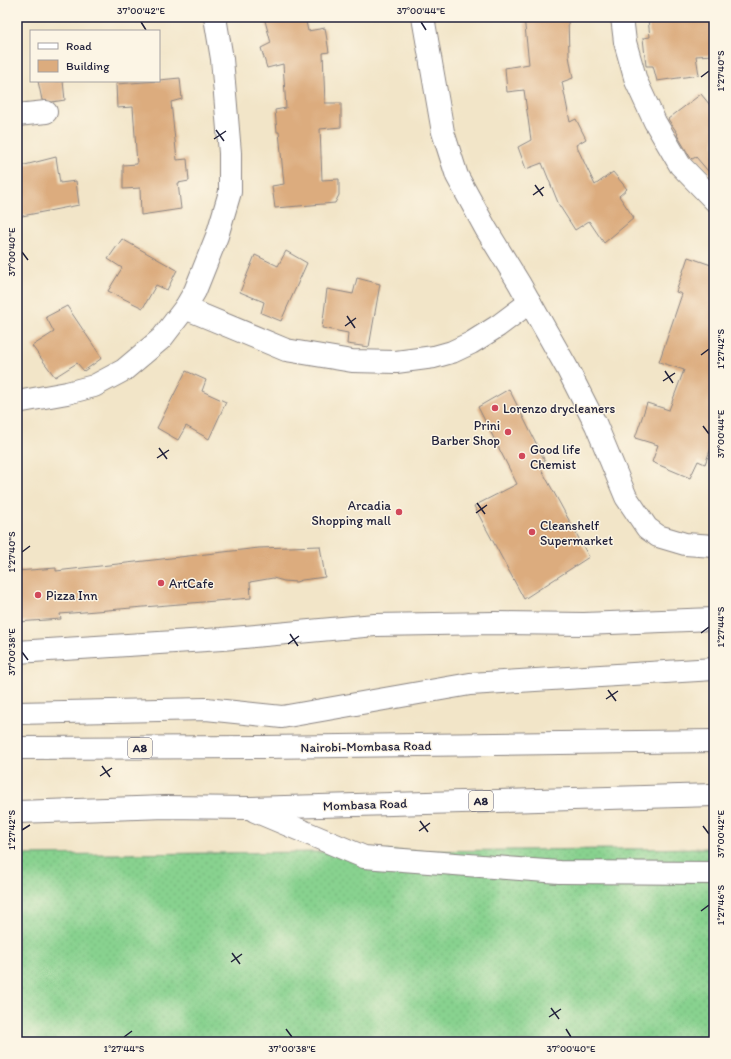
<svg xmlns="http://www.w3.org/2000/svg" width="731" height="1059" font-family="Itim,sans-serif">
	<style>
		.grass { fill: url(#grass-dots); stroke: #557a65 }
		.building { fill: #dcac7e }
		.lines { fill: none; stroke-linecap: round; stroke-linejoin: round }
		.minor-casing { stroke: #8a8482; stroke-width: 24 }
		.trunk-casing { stroke: #8a8482; stroke-width: 24 }
		.minor { stroke: #fff; stroke-width: 22 }
		.trunk { stroke: #fff; stroke-width: 22 }
		.ticks { fill: none; stroke: #22223b; stroke-width: 1.5 }
		.poi-dot { fill: #d1495b; stroke: #fcf5e5; stroke-width: 1.5 }
		.labels { text-anchor: middle; stroke-width: 3; stroke-linejoin: round; paint-order: stroke }
		.shield { fill: #fcf5e5; stroke: #63616e; stroke-width: 1 }
		.shield-label { font-size: 12px; font-weight: bold; fill: #22223b }
		.poi-label { font-size: 13px; fill: #22223b; stroke: #fcf5e5; text-anchor: start }
		.street-label { font-size: 13px; fill: #22223b; stroke: #fcf5e5 }
		.neatline { fill: none; stroke: #22223b; stroke-width: 1.5 }
		.ticks-label { font-size: 10px; text-anchor: middle; fill: #22223b }
	</style>
	<defs>
		<pattern id="grass-dots" width="8" height="8" patternUnits="userSpaceOnUse"><rect width="8" height="8" fill="#88d28f"/><path d="M2 2h.1M6 6h.1" fill="none" stroke="#75b47c" stroke-width="1.8" stroke-linecap="round"/></pattern>
	</defs>
	<rect width="100%" height="100%" fill="#fcf5e5"/>
	<filter id="ink" filterUnits="userSpaceOnUse"><feTurbulence type="fractalNoise" baseFrequency=".025" numOctaves="2"/><feDisplacementMap in="SourceGraphic" scale="8" xChannelSelector="R" yChannelSelector="G"/><feConvolveMatrix kernelMatrix="1 2 1 2 8 2 1 2 1" color-interpolation-filters="sRGB"/></filter>
	<filter id="wash" filterUnits="userSpaceOnUse"><feTurbulence type="fractalNoise" baseFrequency=".012" numOctaves="4" result="noise"/><feDisplacementMap in="SourceGraphic" scale="16" xChannelSelector="R" yChannelSelector="G"/><feGaussianBlur stdDeviation="0.9" result="paint"/><feColorMatrix in="noise" values="0 0 0 0 0 0 0 0 0 0 0 0 0 0 0 0 0 1.4 0 .05"/><feComposite in="paint" operator="in"/></filter>
	<g filter="url(#wash)">
		<rect width="100%" height="100%" fill="#f2e5c8"/>
		<path class="grass" d="M714,848v194h-697v-187z"/>
		<g id="blocks">
			<g class="building">
				<path d="M264,17h41l3,14 17,-3 4,24 -6,1 2,50h16v24l-21,2 2,51 17,-1v16l-4,8 -60,5 -3,-22 12,-2 -5,-52h-2l-2,-22 11,-2 -3,-44 -16,4 -6,-20 10,-5z"/>
				<path d="M524,17h44l1,39 4,22 -11,4 8,40 6,-3 10,20 -10,6 19,40 18,-13 14,17 -8,7 15,22 -30,25 -15,-22 -14,9 -16,-25 -17,-42 -16,6 -8,-22 13,-7 -7,-50 -17,2 -2,-24 24,-4z"/>
				<path d="M661,17h29l1,3 23,-2v37l-18,1 3,19 -42,6 -4,-15h-7l-3,-28 7,-1 -2,-18z"/>
				<path d="M180,78l2,21 -11,3 6,58 10,-1 2,22 -11,2 3,26 -40,6 -1,-27 -17,1v-24l14,-1 -4,-57 -16,1 -1,-24 43,-3v-1z"/>
				<path d="M38,81h25l2,19 -13,2 -10,-2z"/>
				<path d="M701,94l13,16v68l-18,-21 -4,2 -2,-2 -13,-22 1,-1 -10,-15z"/>
				<path d="M56,157l4,26 16,-2 3,24 -62,12v-23l5,-2 -5,-25z"/>
				<path d="M122,239l55,31 -10,20 -11,-5 -13,23 -35,-17 14,-23 -14,-9z"/>
				<path d="M286,251l21,12 -26,58 -20,-8 3,-11 -24,-10 15,-37 23,11z"/>
				<path d="M688,257l26,9v174l-9,24 -7,-3 -8,17 -38,-16 6,-17 -23,-7 12,-35 22,7 15,-40 -25,-8 23,-68 -6,-2z"/>
				<path d="M357,278l23,6 -11,63 -22,-3 1,-11 -26,-5 5,-39 26,5z"/>
				<path d="M67,306l35,52 -18,13 -7,-8 -22,14 -23,-31 22,-14 -8,-15z"/>
				<path d="M186,371l20,9 -4,11 24,11 -17,37 -23,-13 -8,14 -21,-12z"/>
				<path d="M509,389l36,72 -6,4 50,92 -65,42 -50,-93 43,-22 -39,-77z"/>
				<path d="M320,546l5,31 -23,3 -6,2 -12,-1 -11,-3 -23,4 1,16 -191,16 1,5 -44,3v-51l39,-3v3l203,-23z"/>
			</g>
		</g>
	</g>
	<g filter="url(#ink)">
		<use href="#blocks" fill-opacity="0" stroke="#8a8482" stroke-width="1"/>
		<g class="lines">
			<g class="minor-casing">
				<g id="minor">
					<path d="M423,17l20,115 14,44 29,53 33,54 48,85 29,57 30,72 21,31 11,8 27,8 29,2"/>
					<path d="M622,17l3,25 11,39 19,41 25,43 34,35"/>
					<path d="M17,115l29,-3"/>
					<path d="M185,308l101,42 66,11 44,1 38,-5 18,-5 19,-9 27,-17 32,-24"/>
					<path d="M17,402l50,-9 27,-7 30,-16 38,-32 23,-30 10,-17 22,-55 13,-44v-39l-8,-94 -7,-42"/>
					<path d="M17,652l205,-13 153,-14 119,-2 90,1 130,-5"/>
				</g>
			</g>
			<g class="trunk-casing">
				<g id="trunk">
					<path d="M17,713l189,-4 76,8 188,-33 244,-15"/>
					<path d="M17,748l246,-1 451,-6"/>
					<path d="M255,811l109,46 195,15 155,1"/>
					<path d="M17,812l149,-5 83,1 465,-13"/>
				</g>
			</g>
			<use href="#minor" class="minor"/>
			<use href="#trunk" class="trunk"/>
		</g>
	</g>
	<path class="ticks" d="M141,22l5,8M421,22l5,8M701,77l8,-6M216,130l8,11M214,139l12,-8M535,185l8,11M533,195l11,-8M22,252l6,8M347,316l8,12M345,326l11,-8M701,355l8,-6M665,371l8,12M663,381l12,-8M703,426l6,8M159,448l8,11M157,458l12,-8M477,503l8,11M476,513l11,-8M22,552l8,-6M701,633l8,-6M290,634l8,12M288,644l11,-8M22,652l6,8M608,690l8,11M606,699l12,-8M102,766l8,11M100,776l12,-8M420,821l8,11M703,826l6,8M22,830l8,-5M419,831l11,-8M701,911l8,-6M232,953l8,11M231,962l11,-8M551,1008l8,11M549,1017l12,-8M286,1029l6,8M566,1029l5,8M124,1037l8,-6"/>
	<g class="poi-dot">
		<circle cx="495" cy="408" r="4"/>
		<circle cx="508" cy="432" r="4"/>
		<circle cx="522" cy="456" r="4"/>
		<circle cx="399" cy="512" r="4"/>
		<circle cx="532" cy="532" r="4"/>
		<circle cx="161" cy="583" r="4"/>
		<circle cx="38" cy="595" r="4"/>
	</g>
	<g class="labels">
		<g class="shield">
			<rect x="128" y="738" width="24" height="20" rx="3"/>
			<rect x="469" y="791" width="24" height="20" rx="3"/>
		</g>
		<g class="shield-label">
			<text x="140" y="752">A8</text>
			<text x="481" y="805">A8</text>
		</g>
		<g class="poi-label">
			<text x="503" y="413">Lorenzo drycleaners</text>
			<text x="500" y="430" text-anchor="end">Prini<tspan x="500" dy="15">Barber Shop</tspan></text>
			<text x="530" y="454">Good life<tspan x="530" dy="15">Chemist</tspan></text>
			<text x="391" y="510" text-anchor="end">Arcadia<tspan x="391" dy="15">Shopping mall</tspan></text>
			<text x="540" y="530">Cleanshelf<tspan x="540" dy="15">Supermarket</tspan></text>
			<text x="169" y="588">ArtCafe</text>
			<text x="46" y="600">Pizza Inn</text>
		</g>
		<g class="street-label">
			<text transform="translate(366 746) rotate(-1)" y="5">Nairobi-Mombasa Road</text>
			<text transform="translate(365 804) rotate(-2)" y="5">Mombasa Road</text>
		</g>
	</g>
	<rect width="731" height="1059" fill="none" stroke="#fcf5e5" stroke-width="44"/>
	<rect x="30" y="30" width="130" height="52" fill="#fcf5e5" stroke="#a5a1a1"/>
	<rect x="38" y="43" width="20" height="6" fill="#ffffff" stroke="#a5a1a1"/>
	<text x="66" y="50" font-size="12" fill="#22223b">Road</text>
	<rect x="38" y="60" width="20" height="12" fill="#dcac7e" stroke="#a5a1a1"/>
	<text x="66" y="70" font-size="12" fill="#22223b">Building</text>
	<rect x="22" y="22" width="687" height="1015" class="neatline"/>
	<g class="ticks-label">
		<text x="141" y="14">37°00'42"E</text>
		<text x="421" y="14">37°00'44"E</text>
		<text transform="translate(720 71) rotate(-90)" y="4">1°27'40"S</text>
		<text transform="translate(11 252) rotate(-90)" y="4">37°00'40"E</text>
		<text transform="translate(720 349) rotate(-90)" y="4">1°27'42"S</text>
		<text transform="translate(720 434) rotate(-90)" y="4">37°00'44"E</text>
		<text transform="translate(11 552) rotate(-90)" y="4">1°27'40"S</text>
		<text transform="translate(720 627) rotate(-90)" y="4">1°27'44"S</text>
		<text transform="translate(11 652) rotate(-90)" y="4">37°00'38"E</text>
		<text transform="translate(11 830) rotate(-90)" y="4">1°27'42"S</text>
		<text transform="translate(720 834) rotate(-90)" y="4">37°00'42"E</text>
		<text transform="translate(720 905) rotate(-90)" y="4">1°27'46"S</text>
		<text x="124" y="1052">1°27'44"S</text>
		<text x="292" y="1052">37°00'38"E</text>
		<text x="571" y="1052">37°00'40"E</text>
	</g>
</svg>
